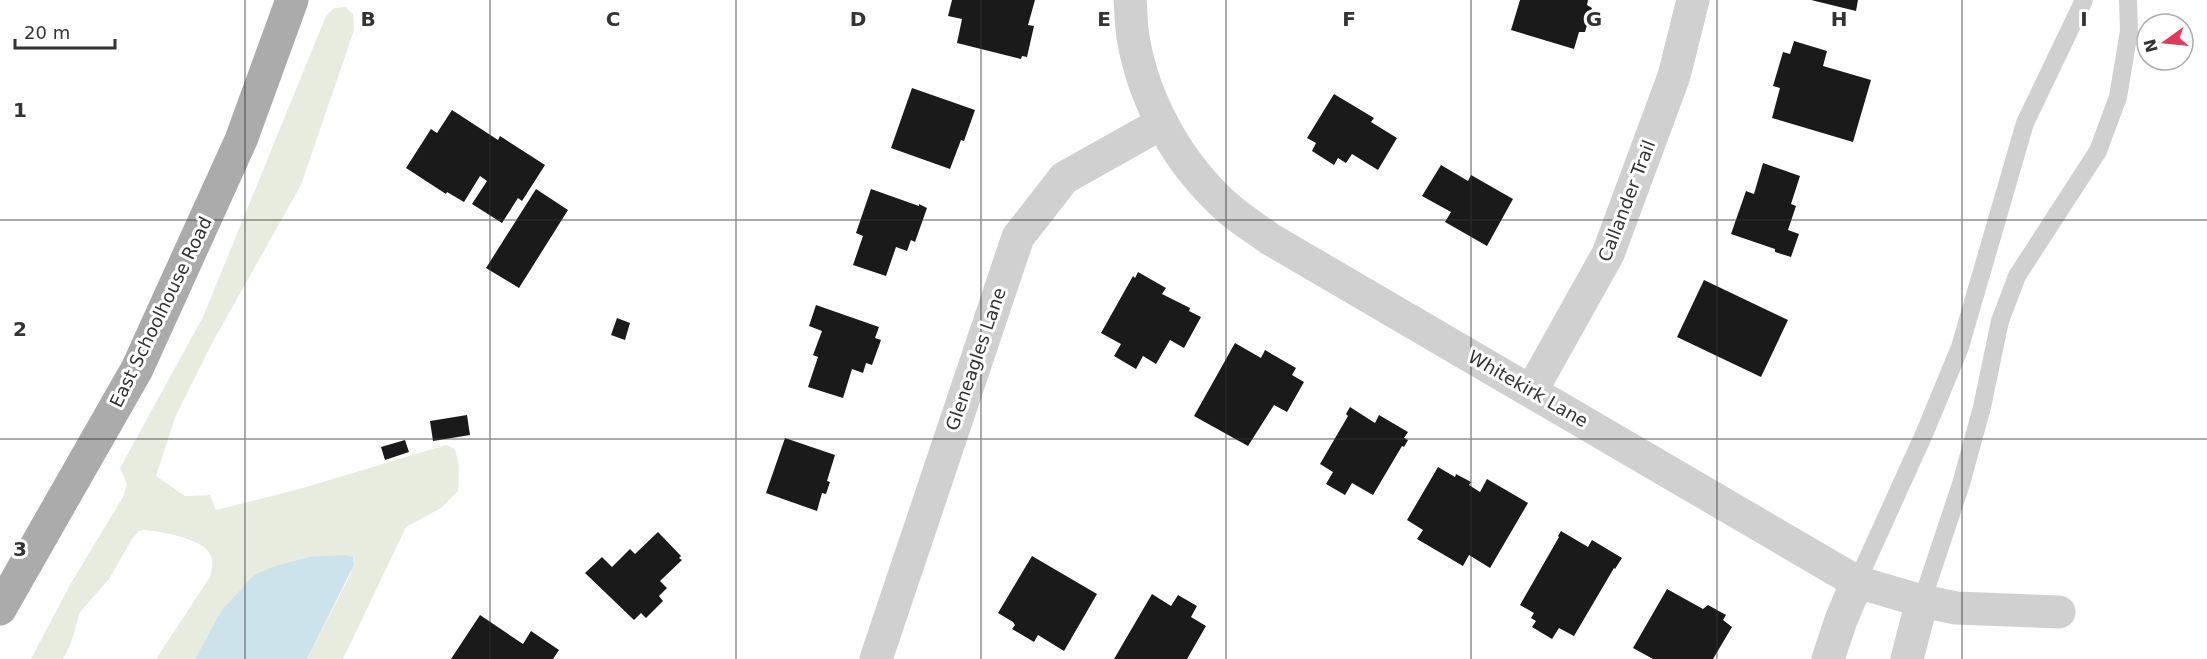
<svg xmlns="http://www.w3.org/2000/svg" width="2207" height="659" font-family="'DejaVu Sans',sans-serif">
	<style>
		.green { fill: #e7ecdf }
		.water { fill: #cce3ec }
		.building { fill: #1a1a1a }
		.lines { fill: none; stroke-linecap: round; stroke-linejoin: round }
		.lane { stroke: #d0d0d0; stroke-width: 18 }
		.street { stroke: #d0d0d0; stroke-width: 33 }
		.primary { stroke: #ababab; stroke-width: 33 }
		.grid { fill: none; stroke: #333; stroke-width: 1.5; stroke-opacity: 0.55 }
		.labels { text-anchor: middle; stroke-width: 6; stroke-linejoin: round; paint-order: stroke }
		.street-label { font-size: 18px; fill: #333; stroke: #fff }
		.grid-label { font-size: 20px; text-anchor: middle; font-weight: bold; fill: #333; stroke: #fff; stroke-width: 6; stroke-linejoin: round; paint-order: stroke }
	</style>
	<rect width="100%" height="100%" fill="#fff"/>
	<path class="green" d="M345,7l8,7 1,16 -53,155 -90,160 -35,70 -20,61 29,20 25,-1 6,15 87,-22 143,-43 9,4 4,17 -1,25 -17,17 -35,19 -63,132h-36l43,-84 4,-10 -1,-8 -132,54 -26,48h-39l54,-82c2,-8 4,-15 0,-23 -7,-15 -50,-23 -66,-24l-5,1 -7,8 -23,40 -29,33 -9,31 -8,16h-32l40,-76 52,-86 4,-13 -7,-16 83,-151 123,-301 8,-8z"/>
	<path class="water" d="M345,555l8,2 1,8 -47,94h-112l26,-48 33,-36 21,-9 34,-9z"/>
	<g class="building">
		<path d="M952,0h83l-7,25 6,1 -7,31 -5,-1 -1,3 -64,-16 5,-24 -14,-3z"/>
		<path d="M1520,0h68l-1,5 5,3 -7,24h-6l-5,17 -63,-19z"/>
		<path d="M1811,0h47l-2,11z"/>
		<path d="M1794,41l33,10 -4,15 48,14 -18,62 -81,-24 8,-30 -7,-2 10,-34 7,2z"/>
		<path d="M912,88l63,22 -11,31 -3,-1 -11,29 -59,-21z"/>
		<path d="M1334,94l40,24 -3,4 26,16 -19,32 -26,-16 -6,9 -8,-5 -4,7 -22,-14 4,-8 -9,-5z"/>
		<path d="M452,110l46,30 2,-4 45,29 -23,36 -4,-3 -16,25 -30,-19 15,-23 -7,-5 -16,26 -17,-10 -1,2 -40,-26 25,-39 6,4z"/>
		<path d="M1763,163l37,13 -9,28 5,2 -8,24 11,4 -8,23 -16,-5v-3l-44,-15 15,-43 8,3z"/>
		<path d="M1441,165l27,16 3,-6 42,24 -26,47 -42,-24 6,-10 -29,-16z"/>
		<path d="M536,189l32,21 -49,78 -33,-20z"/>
		<path d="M871,189l48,17v-2l8,4 -12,34 -4,-2 -4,11 -11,-4 -10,29 -33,-11 10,-29 -7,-3z"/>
		<path d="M1138,272l28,16 -4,6 28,14 -1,3 12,6 -17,31 -14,-8 -14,24 -13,-8 -7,13 -22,-13 7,-12 -20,-11 32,-57 2,2z"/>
		<path d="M1704,280l84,40 -27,57 -84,-40z"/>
		<path d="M816,305l63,22 -4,11 6,2 -9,25 -6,-2 -3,10 -11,-4 -9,29 -35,-11 10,-30 -5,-2 9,-24 -13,-5z"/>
		<path d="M617,318l13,5 -5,17 -14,-5z"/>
		<path d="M1235,343l26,15 4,-8 31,18 -4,7 12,7 -17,30 -13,-7 -26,41 -54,-30z"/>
		<path d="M1350,407l25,16 4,-8 29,17 -4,6 4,2 -4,7 -2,-1 -29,49 -21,-12 -7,12 -19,-11 7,-12 -13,-8 28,-48 -2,-2z"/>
		<path d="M467,415l3,20 -37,6 -3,-20z"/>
		<path d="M785,438l50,17 -8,26 3,1 -4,12 -4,-1 -5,18 -51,-18z"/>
		<path d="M405,440l4,12 -24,8 -4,-13z"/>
		<path d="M1438,467l17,10 1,-3 15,8 -2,3 11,7 7,-13 41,24 -38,65 -21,-13 -6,11 -46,-27 6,-9 -16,-10z"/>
		<path d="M1561,531l27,16 4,-7 30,18 -7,11 -1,-1 -40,68 -15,-8 -7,11 -20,-12 4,-6 -5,-3 3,-5 -14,-8 39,-68 -1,-1z"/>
		<path d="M658,532l23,24 -2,2 3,2 -22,21 7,7 -8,8 4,5 -17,17 -5,-5 -7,7 -49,-47 17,-16 10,10 18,-18 5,5z"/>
		<path d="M1032,556l65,38 -33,57 -26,-16 -4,7 -22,-13 3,-4 -2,-3 -15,-9z"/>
		<path d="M1667,589l36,20 5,-4 18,10 -3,5 9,7 -19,32h-60l-20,-11z"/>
		<path d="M1152,594l19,12 7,-11 19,11 -6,11 15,9 -19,33h-73z"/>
		<path d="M480,615l43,29 8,-13 28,19 -6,9h-102z"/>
	</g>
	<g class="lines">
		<g class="lane">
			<path d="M1857,582l68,-150 35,-85 65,-224 59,-123"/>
			<path d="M1922,601l39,-117 21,-77 18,-86 17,-45 81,-125 20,-54 11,-66 -1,-31"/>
		</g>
		<g class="street">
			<path d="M1130,0c1,12 1,25 3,37 11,66 46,128 96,172 13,11 27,20 41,30l587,343 65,19 34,7 103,4"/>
			<path d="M1532,390l76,-136 66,-178 19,-76"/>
			<path d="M876,659l142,-422 46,-59 98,-55"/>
			<path d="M1828,659l13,-39 16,-38"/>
			<path d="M1907,659l15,-58"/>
		</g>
		<path class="primary" d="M0,609l137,-240 104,-229 51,-140"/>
	</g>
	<path class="grid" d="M245,0v659M490,0v659M736,0v659M981,0v659M1226,0v659M1471,0v659M1717,0v659M1962,0v659M0,220h2207M0,439h2207"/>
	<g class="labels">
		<g class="street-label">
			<text transform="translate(1627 201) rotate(-69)" y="6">Callander Trail</text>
			<text transform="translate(161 312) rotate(-64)" y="6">East Schoolhouse Road</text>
			<text transform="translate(976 359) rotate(-71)" y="6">Gleneagles Lane</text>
			<text transform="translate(1528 389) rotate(30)" y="6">Whitekirk Lane</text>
		</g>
	</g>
	<g class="grid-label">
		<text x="368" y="26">B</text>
		<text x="613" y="26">C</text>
		<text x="858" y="26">D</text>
		<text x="1104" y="26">E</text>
		<text x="1349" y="26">F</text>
		<text x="1594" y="26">G</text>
		<text x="1839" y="26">H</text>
		<text x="2084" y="26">I</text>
		<text x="20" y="117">1</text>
		<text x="20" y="336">2</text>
		<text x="20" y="556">3</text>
	</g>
	<g transform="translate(2165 42) rotate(255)"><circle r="28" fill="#ffffff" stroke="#adadad" stroke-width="1.5"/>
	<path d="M0-4.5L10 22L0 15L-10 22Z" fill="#e5395b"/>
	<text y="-9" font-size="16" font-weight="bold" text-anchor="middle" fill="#333333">N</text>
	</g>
	<path d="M15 39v9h100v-9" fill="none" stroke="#333333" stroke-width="3"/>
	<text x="24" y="39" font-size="18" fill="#333333" stroke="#ffffff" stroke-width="4.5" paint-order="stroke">20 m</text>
</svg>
